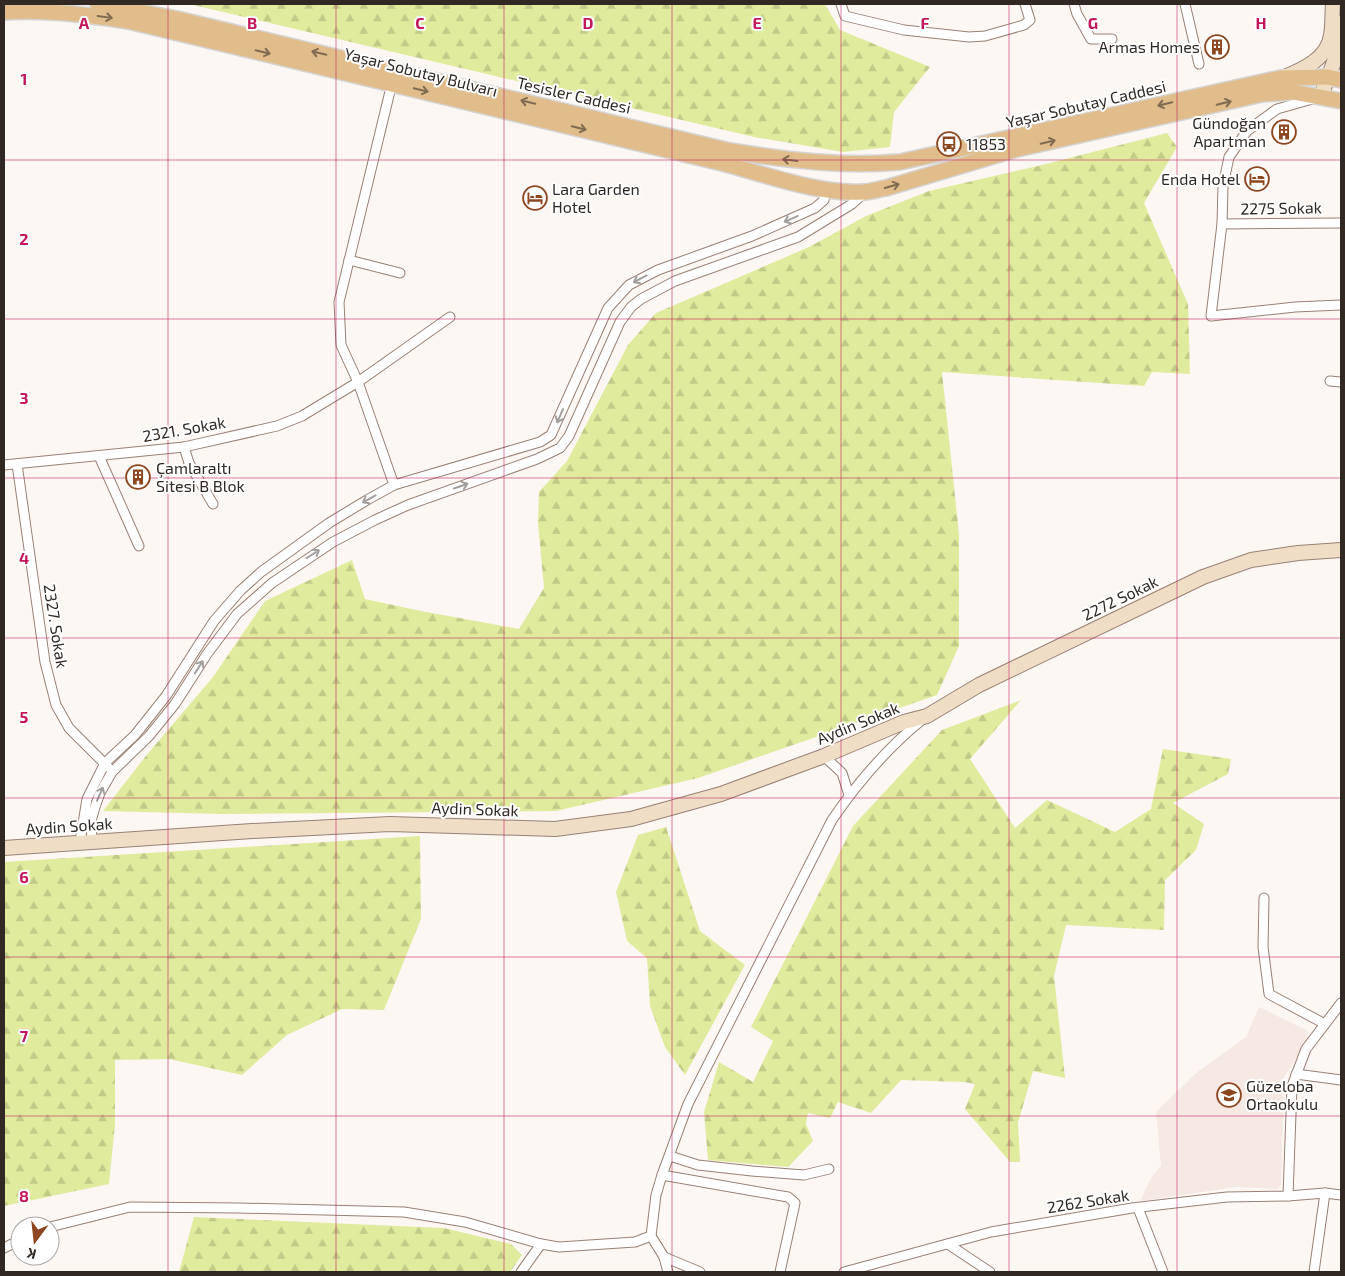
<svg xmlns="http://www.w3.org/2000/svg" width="1345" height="1276" font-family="'Exo 2',sans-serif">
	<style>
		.built { fill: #f6e8e2 }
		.forest { fill: url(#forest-firs) }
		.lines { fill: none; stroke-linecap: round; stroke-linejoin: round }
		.street-casing { stroke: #988074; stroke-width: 11 }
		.secondary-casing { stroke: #988074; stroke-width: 16 }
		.primary-casing { stroke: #d6d4d3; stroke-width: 18 }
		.street { stroke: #fff; stroke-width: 9 }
		.secondary { stroke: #efdec5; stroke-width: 14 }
		.primary { stroke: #e0bd8b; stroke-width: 15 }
		.oneway { stroke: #806b52 }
		.oneway2 { stroke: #a29e9c }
		.grid { fill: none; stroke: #c2185b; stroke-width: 1; stroke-opacity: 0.55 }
		.labels { text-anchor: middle; stroke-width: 4; stroke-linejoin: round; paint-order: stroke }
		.poi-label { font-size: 16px; fill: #312823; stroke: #fff; text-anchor: start }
		.street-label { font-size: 16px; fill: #312823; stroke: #fff }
		.grid-label { font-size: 16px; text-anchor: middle; font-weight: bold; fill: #c2185b; stroke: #fff; stroke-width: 4; stroke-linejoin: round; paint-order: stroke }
	</style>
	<defs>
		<pattern id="forest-firs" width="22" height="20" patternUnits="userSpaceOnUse" patternTransform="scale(1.25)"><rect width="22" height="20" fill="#e0eb9d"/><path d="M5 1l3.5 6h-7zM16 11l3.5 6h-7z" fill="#c1ca87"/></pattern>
	</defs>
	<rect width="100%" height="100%" fill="#fdf7f4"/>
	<path class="built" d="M1259,1007l47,23 4,8 -26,39 -3,108 -3,4 -41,-2 -97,14 11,-23 10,-13 -5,-53 40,-39 50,-36z"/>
	<g class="forest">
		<path d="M189,4h636l15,26 90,37 -36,45 -4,35 -47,5 -89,-15z"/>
		<path d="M1167,133l10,14 -33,56 44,101 2,70 -38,-2 -8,14 -202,-14 17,162v112l-22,49 -239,83 -142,33 -335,3 -118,-3 42,-54 68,-80 52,-76 87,-41 13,39 56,12 98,18 25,-41 -6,-65 1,-31 28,-31 61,-116 28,-32 153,-66 57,-31 63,-25 113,-26z"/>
		<path d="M1021,700l-51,59 45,69 32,-28 68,32 36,-23 12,-60 68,10 -3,15 -55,29 31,21 -8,26 -31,30 -1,50 -98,-5 -12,51 11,102 -32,-7 -15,52 2,39h-10l-45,-53 10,-25 -11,-2 -63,-2 -30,33 -33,-11 -8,16 -22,-5 -2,11 7,17 -25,26 -80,-7 -4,-48 15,-50 34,20 20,-41 -22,-14 102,-201 89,-96z"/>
		<path d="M666,827l34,104 45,34 -60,110 -20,-28 -15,-41 -3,-48 -20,-17 -11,-49 22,-57z"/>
		<path d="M420,836l1,83 -37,91 -42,-1 -55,26 -45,40 -73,-16 -54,1v64l-6,60 -105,22v-344z"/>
		<path d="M194,1217l250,11 67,16 11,11 -12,17h-331z"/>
	</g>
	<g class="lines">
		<g class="street-casing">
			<g id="street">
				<path d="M841,4l4,12 59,14 65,7 16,-1 39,-11 6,-5 -5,-16"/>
				<path d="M1074,4l3,10 14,25h21"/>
				<path d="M1185,4l14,60"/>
				<path d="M392,83l-53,219 2,43 17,37 36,103"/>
				<path d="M1316,98l-39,11 -30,22 -18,26 -6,29 -1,38 -11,92 84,-9 46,-2"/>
				<path d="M1222,224l119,-1"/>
				<path d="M349,260l51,13"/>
				<path d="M1330,381l11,1"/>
				<path d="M184,447l5,16 24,41"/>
				<path d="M99,456l40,90"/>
				<path d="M17,464l28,198 11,43 13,23 39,39"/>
				<path d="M4,465l180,-18 93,-21 25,-10 56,-34 92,-65"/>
				<path d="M824,756l18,17 7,22"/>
				<path d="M80,842l7,-43 18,-36 30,-28 31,-39 48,-75 26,-30 21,-19 68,-49 38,-23 27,-15 146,-43 11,-7 57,-127 21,-23 29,-15 94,-34 63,-28 9,-8 2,-10"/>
				<path d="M92,842l-1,-21 4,-14 5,-14 12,-21 37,-36 26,-32 32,-50 30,-40 35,-31 61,-41 42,-22 33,-15 129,-46 23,-11 9,-12 51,-114 11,-15 10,-8 34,-18 123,-44 54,-33 13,-12"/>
				<path d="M1264,898l-1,49 6,47 56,30"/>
				<path d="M1296,1074l45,6"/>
				<path d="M670,1156l28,9 54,6 52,4 25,-6"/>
				<path d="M662,1175l126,22 7,6 -15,69"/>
				<path d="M1288,1196l4,-110 14,-37 35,-46"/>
				<path d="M1138,1208l25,64"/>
				<path d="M50,1227l80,-20 109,1 165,4 61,10 76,22 18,3 76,-5 16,-6 5,-41 6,-20 26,-71 144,-284c26,-38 55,-72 91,-101"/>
				<path d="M651,1236l13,21 36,15"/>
				<path d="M948,1244l42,28"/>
				<path d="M4,1248l16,-8"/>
				<path d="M664,1257l4,15"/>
				<path d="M521,1272l20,-28"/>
				<path d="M844,1272l147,-40 141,-24 95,-11 61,-1 37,-3 16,2"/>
				<path d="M1314,1272l11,-79"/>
			</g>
		</g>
		<g class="secondary-casing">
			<g id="secondary">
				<path d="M1282,78c20,-8 46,-19 49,-43 2,-10 1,-21 2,-31"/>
				<path d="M1321,96c10,-28 20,-42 17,-73"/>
				<path d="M4,848l248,-17 138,-7 165,5 76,-10 90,-25 103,-38 80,-34 23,-6 52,-31 224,-108 48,-17 47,-7 43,-3"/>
			</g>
		</g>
		<g class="primary-casing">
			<g id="primary">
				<path d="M98,4l79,15 553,132c57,9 112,16 170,11l381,-84 47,-1 13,3"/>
				<path d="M4,12c41,-3 83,3 124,9l594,142c42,11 98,32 141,29 8,0 15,-3 23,-4l131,-39 245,-55 31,-2 48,9"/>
			</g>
		</g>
		<use href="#street" class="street"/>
		<use href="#secondary" class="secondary"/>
		<use href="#primary" class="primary"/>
	</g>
	<defs><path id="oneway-shaft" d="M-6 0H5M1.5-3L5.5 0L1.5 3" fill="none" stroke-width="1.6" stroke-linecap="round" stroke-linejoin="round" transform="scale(1.25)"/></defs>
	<g class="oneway">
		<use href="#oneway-shaft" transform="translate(105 17) rotate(8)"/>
		<use href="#oneway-shaft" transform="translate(263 52) rotate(13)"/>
		<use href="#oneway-shaft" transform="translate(319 53) rotate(-167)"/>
		<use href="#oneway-shaft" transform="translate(421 90) rotate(14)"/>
		<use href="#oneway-shaft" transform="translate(528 102) rotate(-167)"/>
		<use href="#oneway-shaft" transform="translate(1224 103) rotate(-13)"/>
		<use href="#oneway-shaft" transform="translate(1165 104) rotate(167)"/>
		<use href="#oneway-shaft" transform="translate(579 128) rotate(14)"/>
		<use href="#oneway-shaft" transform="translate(1048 142) rotate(-13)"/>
		<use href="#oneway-shaft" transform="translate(790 160) rotate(-173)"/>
		<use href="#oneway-shaft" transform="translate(892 186) rotate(-16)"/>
	</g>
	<g class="oneway2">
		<use href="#oneway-shaft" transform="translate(791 219) rotate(156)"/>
		<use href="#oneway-shaft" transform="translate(640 279) rotate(152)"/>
		<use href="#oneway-shaft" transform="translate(560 416) rotate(114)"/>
		<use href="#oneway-shaft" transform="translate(461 486) rotate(-19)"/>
		<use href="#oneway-shaft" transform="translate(369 499) rotate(151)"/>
		<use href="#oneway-shaft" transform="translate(313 554) rotate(-32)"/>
		<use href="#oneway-shaft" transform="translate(199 667) rotate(-57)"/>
		<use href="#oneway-shaft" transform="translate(100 794) rotate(-66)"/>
	</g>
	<path class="grid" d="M168,4v1268M336,4v1268M504,4v1268M672,4v1268M841,4v1268M1009,4v1268M1177,4v1268M4,160h1337M4,319h1337M4,478h1337M4,638h1337M4,798h1337M4,957h1337M4,1116h1337"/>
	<defs>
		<g id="building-ring" transform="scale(1.25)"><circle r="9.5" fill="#fff" stroke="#8c4620" stroke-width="1.5"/><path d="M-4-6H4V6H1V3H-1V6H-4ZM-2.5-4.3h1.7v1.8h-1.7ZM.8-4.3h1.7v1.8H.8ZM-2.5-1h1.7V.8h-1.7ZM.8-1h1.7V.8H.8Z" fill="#8c4620"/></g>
		<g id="bus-ring" transform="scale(1.25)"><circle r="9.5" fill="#fff" stroke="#8c4620" stroke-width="1.5"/><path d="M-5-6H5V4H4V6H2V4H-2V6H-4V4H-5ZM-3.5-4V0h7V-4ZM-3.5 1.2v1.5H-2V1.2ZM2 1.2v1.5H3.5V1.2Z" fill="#8c4620"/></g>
		<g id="hotel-ring" transform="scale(1.25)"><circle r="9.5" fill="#fff" stroke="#8c4620" stroke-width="1.5"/><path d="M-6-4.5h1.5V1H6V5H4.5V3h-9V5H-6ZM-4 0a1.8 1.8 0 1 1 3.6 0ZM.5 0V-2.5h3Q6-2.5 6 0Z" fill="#8c4620"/></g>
		<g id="school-ring" transform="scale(1.25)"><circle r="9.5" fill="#fff" stroke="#8c4620" stroke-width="1.5"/><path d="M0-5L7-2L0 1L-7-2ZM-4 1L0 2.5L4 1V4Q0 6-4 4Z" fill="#8c4620"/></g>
	</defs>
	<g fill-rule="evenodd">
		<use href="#building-ring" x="1217" y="47"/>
		<use href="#building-ring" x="1284" y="132"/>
		<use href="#bus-ring" x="949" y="144"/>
		<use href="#hotel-ring" x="1257" y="179"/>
		<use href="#hotel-ring" x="535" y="198"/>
		<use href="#building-ring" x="138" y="477"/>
		<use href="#school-ring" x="1229" y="1095"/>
	</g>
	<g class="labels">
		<g class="poi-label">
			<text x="1200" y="53" text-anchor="end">Armas Homes</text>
			<text x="1266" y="129" text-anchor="end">Gündoğan<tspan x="1266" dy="18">Apartman</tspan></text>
			<text x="966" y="150">11853</text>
			<text x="1240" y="185" text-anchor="end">Enda Hotel</text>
			<text x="552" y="195">Lara Garden<tspan x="552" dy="18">Hotel</tspan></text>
			<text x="156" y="474">Çamlaraltı<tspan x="156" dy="18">Sitesi B Blok</tspan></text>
			<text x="1246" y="1092">Güzeloba<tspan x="1246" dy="18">Ortaokulu</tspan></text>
		</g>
		<g class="street-label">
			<text transform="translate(421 72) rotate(14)" y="6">Yaşar Sobutay Bulvarı</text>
			<text transform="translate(574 95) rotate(13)" y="6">Tesisler Caddesi</text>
			<text transform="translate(1086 104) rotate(-13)" y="6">Yaşar Sobutay Caddesi</text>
			<text transform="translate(1281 208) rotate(-1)" y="6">2275 Sokak</text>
			<text transform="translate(184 429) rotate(-10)" y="6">2321. Sokak</text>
			<text transform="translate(1120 598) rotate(-26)" y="6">2272 Sokak</text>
			<text transform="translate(56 626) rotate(81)" y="6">2327. Sokak</text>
			<text transform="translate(858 723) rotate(-22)" y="6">Aydin Sokak</text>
			<text transform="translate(475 809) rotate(2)" y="6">Aydin Sokak</text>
			<text transform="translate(69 826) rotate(-4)" y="6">Aydin Sokak</text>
			<text transform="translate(1088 1201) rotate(-9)" y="6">2262 Sokak</text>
		</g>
	</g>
	<g class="grid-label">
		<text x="84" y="29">A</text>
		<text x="252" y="29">B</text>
		<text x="420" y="29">C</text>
		<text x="588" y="29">D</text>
		<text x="757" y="29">E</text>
		<text x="925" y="29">F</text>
		<text x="1093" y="29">G</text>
		<text x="1261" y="29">H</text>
		<text x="24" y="85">1</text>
		<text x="24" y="245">2</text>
		<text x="24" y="404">3</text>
		<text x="24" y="564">4</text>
		<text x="24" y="723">5</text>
		<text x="24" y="883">6</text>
		<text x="24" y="1042">7</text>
		<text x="24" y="1202">8</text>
	</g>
	<rect width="1345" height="1276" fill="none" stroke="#312823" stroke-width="10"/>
	<g transform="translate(35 1241) rotate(195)"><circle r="24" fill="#ffffff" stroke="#ada9a7"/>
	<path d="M0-4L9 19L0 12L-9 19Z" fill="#8c4620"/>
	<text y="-8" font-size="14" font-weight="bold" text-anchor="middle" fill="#312823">K</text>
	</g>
</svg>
